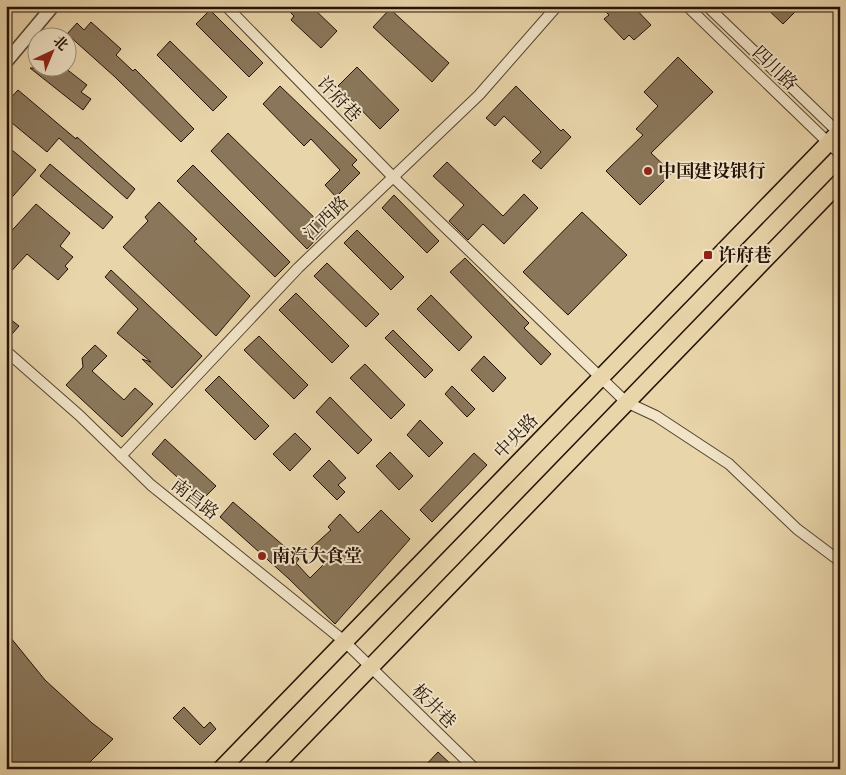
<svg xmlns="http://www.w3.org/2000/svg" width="846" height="775" font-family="'Libre Bodoni','Noto Serif SC',serif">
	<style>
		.building { fill: #8a775b; stroke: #241105 }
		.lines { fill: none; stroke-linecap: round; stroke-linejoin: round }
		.minor-casing { stroke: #55422e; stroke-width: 12 }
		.tertiary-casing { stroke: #55422e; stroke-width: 15 }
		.primary-casing { stroke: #241105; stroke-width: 19 }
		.minor { stroke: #f1e4c8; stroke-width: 10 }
		.tertiary { stroke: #f1e4c8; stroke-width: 12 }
		.primary { stroke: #e9d5aa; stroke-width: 16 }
		.poi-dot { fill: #8f2418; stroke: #f1e4c8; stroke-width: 2 }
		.labels { text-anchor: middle; stroke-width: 4; stroke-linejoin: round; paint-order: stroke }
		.street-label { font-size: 18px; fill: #241105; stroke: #f1e4c8 }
		.poi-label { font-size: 18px; font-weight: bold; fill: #241105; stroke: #f1e4c8; text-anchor: start }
	</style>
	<rect width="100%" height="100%" fill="#e9d5aa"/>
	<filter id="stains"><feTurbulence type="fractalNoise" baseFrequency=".004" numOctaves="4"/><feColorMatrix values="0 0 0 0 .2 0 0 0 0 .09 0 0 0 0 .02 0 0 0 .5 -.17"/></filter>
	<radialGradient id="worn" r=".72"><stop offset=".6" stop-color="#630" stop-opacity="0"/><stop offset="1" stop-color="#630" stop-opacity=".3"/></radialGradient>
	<g class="building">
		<path d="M284,6h27l26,25 -16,17 -30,-28 3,-4z"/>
		<path d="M600,6h33l18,19 -17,15 -5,-5 -5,5 -20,-21 5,-4z"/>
		<path d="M764,6h37l-18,18z"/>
		<path d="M390,9l59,54 -17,19 -59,-55z"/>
		<path d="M210,10l53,53 -14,14 -53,-53z"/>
		<path d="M91,22l30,27 -5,6 17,16 2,-2 59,60 -13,13 -66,-65 -48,-43 10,-11 7,7z"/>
		<path d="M170,41l57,56 -14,14 -56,-56z"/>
		<path d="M678,57l35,35 -62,61 21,20 -32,32 -34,-34 37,-36 -7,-6 22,-23 -14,-14z"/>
		<path d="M357,67l42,43 -19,19 -42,-43z"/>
		<path d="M30,68h35l22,17 -6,7 10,7 -8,11z"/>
		<path d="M280,86l77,74 -5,5 8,8 -24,24 -11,-12 15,-15 -29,-31 -7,7 -41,-42z"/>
		<path d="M516,86l45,45 2,-2 8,8 -30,32 -9,-8 9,-9 -37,-36 -9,10 -9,-8z"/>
		<path d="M18,90l58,49 1,-2 58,52 -8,10 -68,-61 -12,14 -41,-34v-15z"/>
		<path d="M228,133l98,96 -19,20 -96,-98z"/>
		<path d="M6,145l30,25 -30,34z"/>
		<path d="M447,162l56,54 21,-22 14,14 -34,36 -21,-20 -15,16 -19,-19 15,-16 -31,-29z"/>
		<path d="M50,164l63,53 -10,12 -63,-53z"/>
		<path d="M193,165l97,97 -15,15 -98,-96z"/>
		<path d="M394,195l45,46 -12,12 -45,-45z"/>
		<path d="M159,202l38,37 -3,2 56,55 -34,40 -93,-89 25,-26 -3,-4z"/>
		<path d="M36,204l34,29 -10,13 13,11 -8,9 3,3 -10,11 -31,-26 -21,23v-40z"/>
		<path d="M582,212l45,43 -59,60 -45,-43z"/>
		<path d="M357,230l47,47 -13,13 -47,-47z"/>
		<path d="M465,258l64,65 -5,5 27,26 -10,11 -91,-93z"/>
		<path d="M327,263l52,51 -13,13 -52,-51z"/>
		<path d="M111,270l91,86 -30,32 -30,-29 9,3 -34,-29 21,-24 -33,-32z"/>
		<path d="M296,293l53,53 -17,17 -53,-53z"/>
		<path d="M431,295l41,42 -13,14 -42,-42z"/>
		<path d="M6,316l13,10 -13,15z"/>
		<path d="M393,330l40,40 -8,8 -40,-40z"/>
		<path d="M259,336l49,49 -14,14 -50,-49z"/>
		<path d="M95,345l12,11 -15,15 32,29 11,-12 18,16 -31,33 -56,-52 17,-18 -1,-9z"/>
		<path d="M484,356l22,22 -13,14 -22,-22z"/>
		<path d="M365,364l40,41 -14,14 -41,-41z"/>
		<path d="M219,376l50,50 -14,14 -50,-50z"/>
		<path d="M452,386l23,23 -8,8 -22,-23z"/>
		<path d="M330,397l42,43 -14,14 -42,-42z"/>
		<path d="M420,420l23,23 -14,14 -22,-22z"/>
		<path d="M295,433l16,16 -21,22 -17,-17z"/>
		<path d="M165,439l51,47 -14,14 -50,-46z"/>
		<path d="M390,452l23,24 -14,14 -23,-24z"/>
		<path d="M474,453l13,12 -55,57 -12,-12z"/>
		<path d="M329,460l17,18 -8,7 7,7 -8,8 -24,-24z"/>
		<path d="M233,502l66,57 -3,4 14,15 15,-15 -14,-15 20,-18 -3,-3 12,-13 18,19 23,-23 29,29 -75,85 -47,-46 -68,-61z"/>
		<path d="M6,632l39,48 47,43 21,16 -30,30h-77z"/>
		<path d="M184,707l20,21 6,-6 6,7 -16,16 -27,-27z"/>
		<path d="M438,752l18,17h-34z"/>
	</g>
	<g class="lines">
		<g class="minor-casing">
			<g id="minor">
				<path d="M226,6l167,171 233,225 30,14 73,48 68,65 40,30 3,-2"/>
				<path d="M687,6l153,148"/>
				<path d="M707,6l133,128"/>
				<path d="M6,351l73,64 72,70 193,156 131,128"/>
				<path d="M121,456l177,-188 181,-173 78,-89"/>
			</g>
		</g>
		<g class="tertiary-casing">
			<path id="tertiary" d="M6,62l47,-56"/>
		</g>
		<g class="primary-casing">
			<g id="primary">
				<path d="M221,769l619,-638"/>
				<path d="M272,769l568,-587"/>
			</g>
		</g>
		<use href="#minor" class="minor"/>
		<use href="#tertiary" class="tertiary"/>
		<use href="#primary" class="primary"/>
	</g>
	<g class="poi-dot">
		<circle cx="648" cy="171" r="5"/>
		<rect x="703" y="250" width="10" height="10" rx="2.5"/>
		<circle cx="262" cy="556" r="5"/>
	</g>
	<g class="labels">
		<g class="street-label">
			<text transform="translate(775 68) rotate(44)" y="6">四川路</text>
			<text transform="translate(339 99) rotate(46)" y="6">许府巷</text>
			<text transform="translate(326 218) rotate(-44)" y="6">江西路</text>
			<text transform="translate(516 436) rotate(-46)" y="6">中央路</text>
			<text transform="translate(195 499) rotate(38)" y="6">南昌路</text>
			<text transform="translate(434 706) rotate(45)" y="6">板井巷</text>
		</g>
		<g class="poi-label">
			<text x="658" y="177">中国建设银行</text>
			<text x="718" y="261">许府巷</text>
			<text x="272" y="562">南汽大食堂</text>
		</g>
	</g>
	<rect width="846" height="775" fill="none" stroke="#e9d5aa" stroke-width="25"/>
	<rect x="8" y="8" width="831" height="760" fill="none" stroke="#241105" stroke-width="2.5"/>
	<rect x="12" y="12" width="821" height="750" fill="none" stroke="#241105"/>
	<g transform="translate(52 52) rotate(44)"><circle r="24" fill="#f1e4c8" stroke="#9f907a"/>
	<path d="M0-4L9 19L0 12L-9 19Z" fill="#8f2418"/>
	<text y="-8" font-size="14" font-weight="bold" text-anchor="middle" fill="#241105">北</text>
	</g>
	<rect width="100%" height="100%" filter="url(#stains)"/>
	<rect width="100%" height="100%" fill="url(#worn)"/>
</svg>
